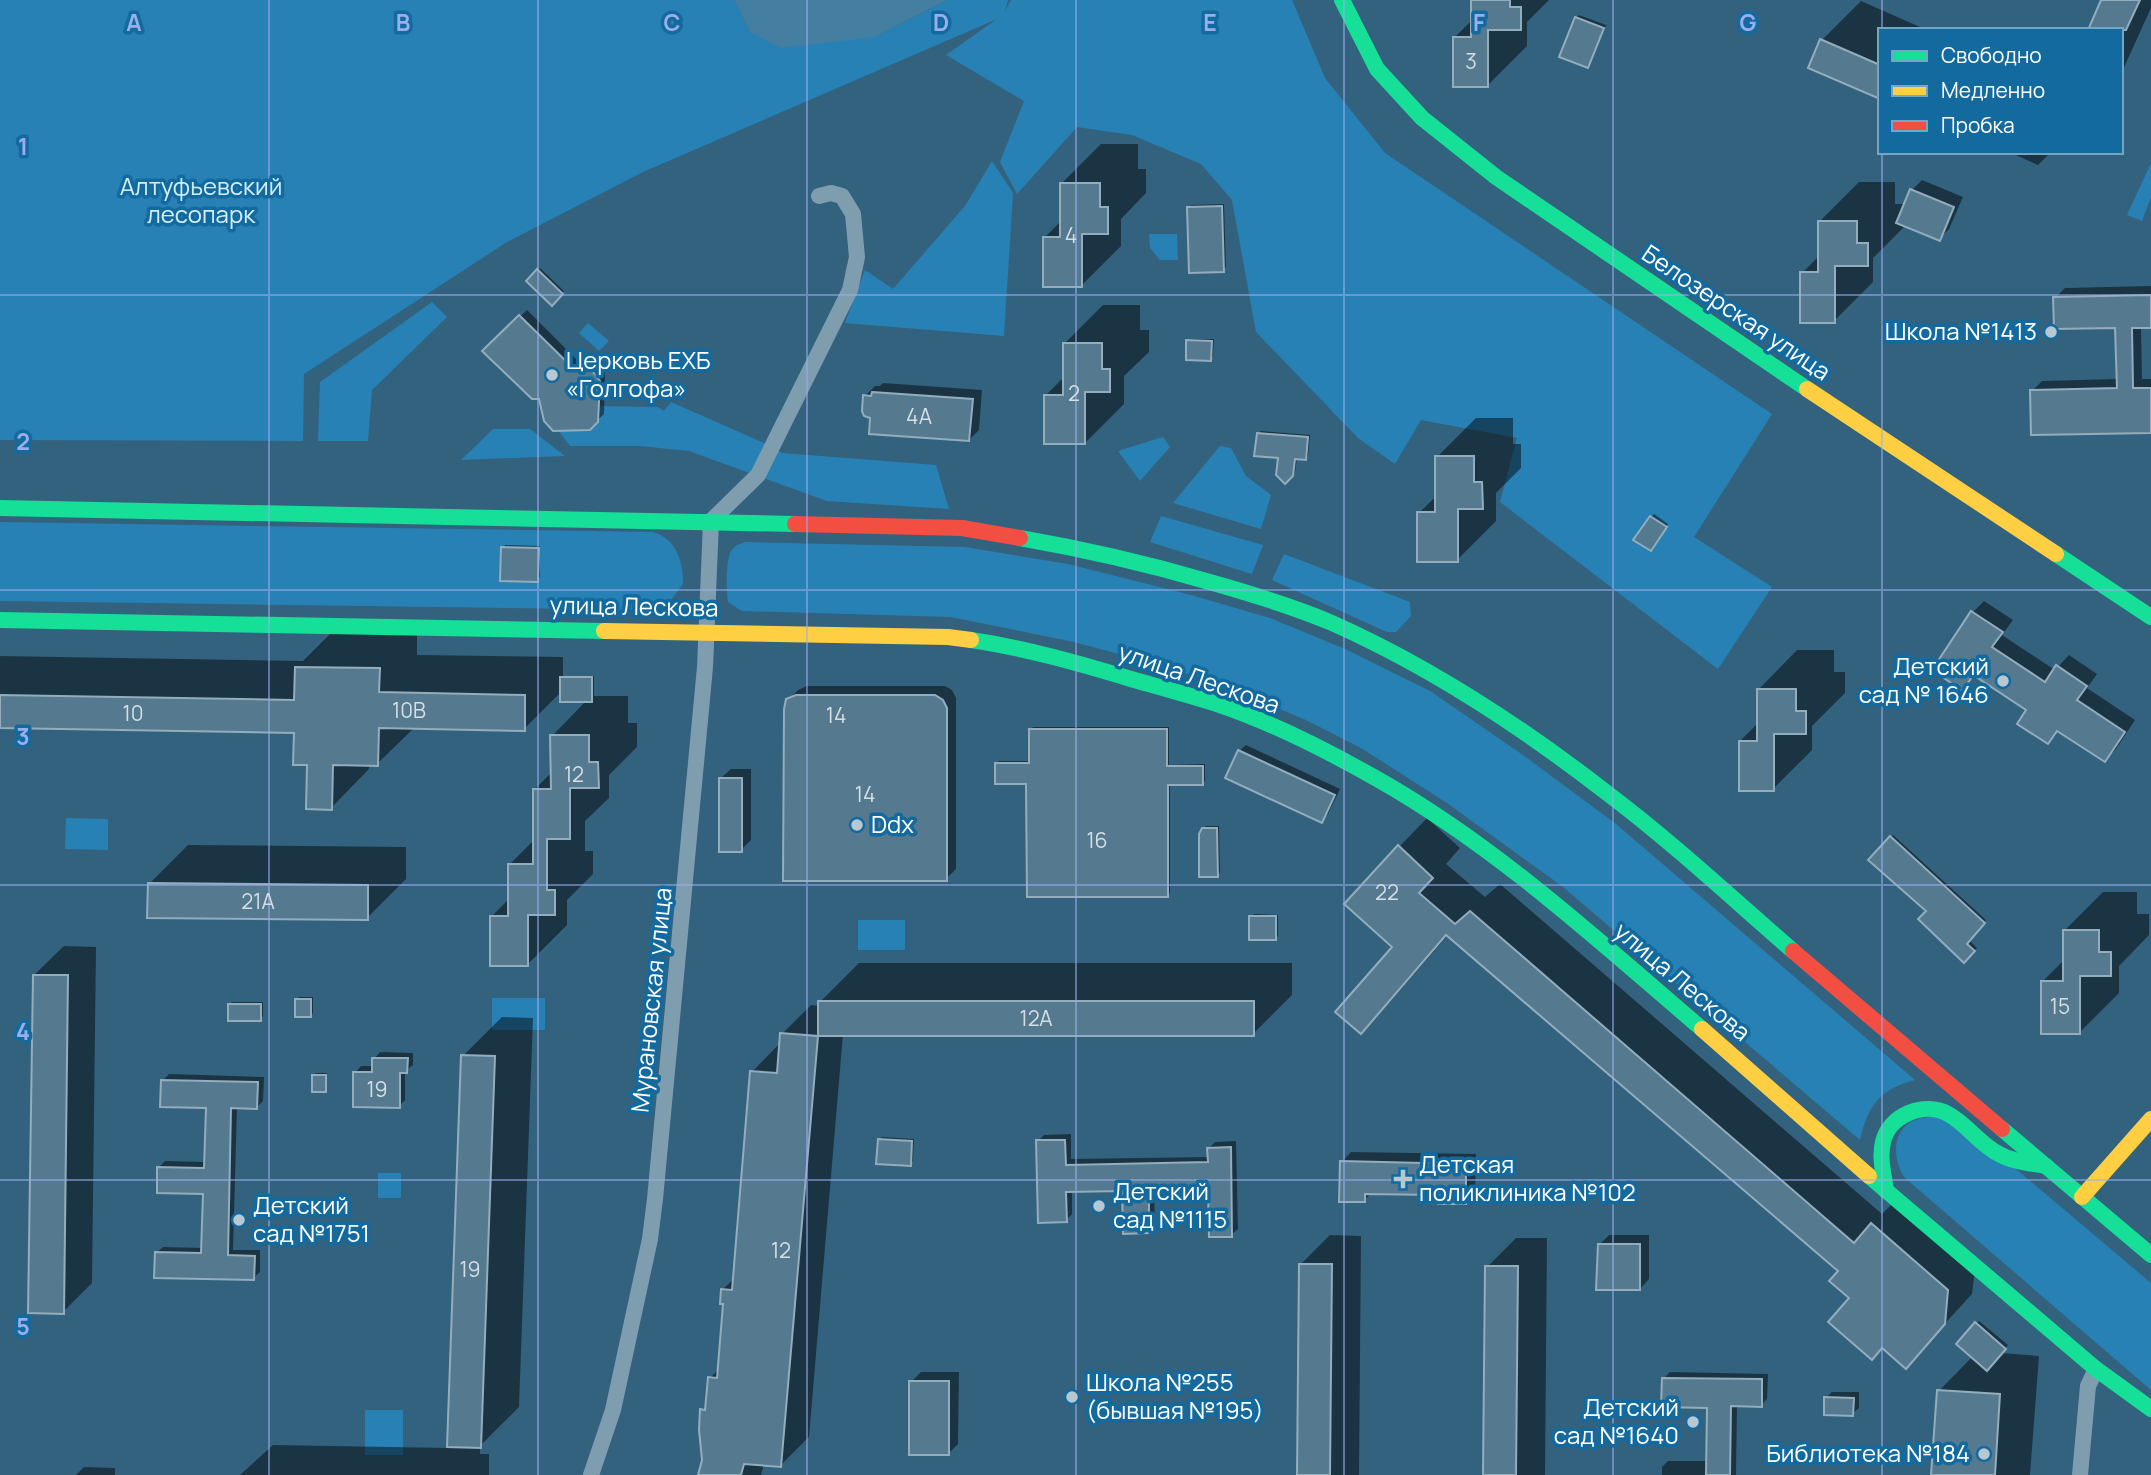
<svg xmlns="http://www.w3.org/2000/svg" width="2151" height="1475" font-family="Manrope,sans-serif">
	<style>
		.green { fill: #2881b5 }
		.water { fill: #447fa2 }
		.shadow { fill: #0007 }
		.building { fill: #557a90; stroke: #93adbd; stroke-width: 2 }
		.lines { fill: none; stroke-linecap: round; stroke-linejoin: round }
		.street { stroke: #7e9daf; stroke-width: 16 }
		.fast { stroke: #16e098; stroke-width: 16 }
		.slow { stroke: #ffcf43; stroke-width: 16 }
		.jam { stroke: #f24e42; stroke-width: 16 }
		.grid { fill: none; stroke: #99afed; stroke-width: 2; stroke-opacity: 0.55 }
		.poi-dot { fill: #b8c8d2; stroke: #136a9f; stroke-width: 2.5 }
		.labels { text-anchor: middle; stroke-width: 7; stroke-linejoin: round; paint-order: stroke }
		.number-label { font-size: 21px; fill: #d4dee3 }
		.park-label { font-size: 24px; fill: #d3eefe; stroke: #136a9f }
		.street-label { font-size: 24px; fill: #fff; stroke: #136a9f }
		.poi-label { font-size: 24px; fill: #fff; stroke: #136a9f; text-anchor: start }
		.grid-label { font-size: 23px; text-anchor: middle; font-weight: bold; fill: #99afed; stroke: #136a9f; stroke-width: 7; stroke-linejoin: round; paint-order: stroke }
	</style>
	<rect width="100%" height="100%" fill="#33627f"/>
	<g class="green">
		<path d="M0,0h734l16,32 125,5 72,-37h61l-3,11 6,-11h281l33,78 60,75 387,261 -78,123 78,50 -54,82 -218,-167 17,-64 -96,-18 -26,44 -37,-26 -102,-106 -24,-132 -31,-36 -69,-29 -55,-8 -60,67 -17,-32 24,-61 -78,-46 51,-36 -354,153 -136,70 -203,132 -1,67 -303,-1z"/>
		<path d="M992,161l21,32 -9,143 -159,-13 20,-53 28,19 72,-83z"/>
		<path d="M2151,163v34l-9,24 -15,-6z"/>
		<path d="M1149,234h28l1,26h-18l-10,-12z"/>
		<path d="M432,302l15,15 -75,73 -4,51h-50l2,-59z"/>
		<path d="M588,323l21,18 -10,10 -20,-18z"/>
		<path d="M671,402l102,45 9,6 154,12 13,44 -122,-8 -138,-50 -49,-5h-70l-12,-16h32l8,-8 1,-16 59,1 6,4z"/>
		<path d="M493,429h37l35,27 -104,4z"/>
		<path d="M1163,437l7,10 -30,34 -22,-30z"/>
		<path d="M1220,446l11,2 15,28 25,19 -10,34 -88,-26z"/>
		<path d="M1161,516l102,29 -11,29 -102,-32z"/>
		<path d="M0,522l653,10c23,7 30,28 30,52l-12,16 -20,10 -651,-9z"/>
		<path d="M745,542l220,5 103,17 123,31 79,23 75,31 85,42 93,64 93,69 299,256c-36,9 -47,26 -55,60l-297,-253 -116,-84 -86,-55 -55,-28 -60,-25 -78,-28 -94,-25 -123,-25 -209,-6 -14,-9c-2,-11 -2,-42 3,-51 4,-6 9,-7 14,-9z"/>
		<path d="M1284,554l126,48 1,14 -15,16h-9l-115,-52z"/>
		<path d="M66,818l42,1v31l-43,-1z"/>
		<rect x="858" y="920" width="47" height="30"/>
		<rect x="492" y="998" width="53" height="32"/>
		<path d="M1936,1115l80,54 135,114v107l-247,-213c-11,-17 -13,-46 9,-56 7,-3 16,-4 23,-6z"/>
		<rect x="378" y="1173" width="23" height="25"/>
		<rect x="365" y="1410" width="38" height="45"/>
	</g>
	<path class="water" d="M734,0h213l-72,37 -94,11 -31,-16z"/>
	<g class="shadow">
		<path d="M1473,0h76l-22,22v24l-39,39 -33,-48 18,-18z"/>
		<path d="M2103,0h48v8l-30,66v-44z"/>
		<path d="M1861,1l66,29h-47v67l-58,-57z"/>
		<path d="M1579,15l27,10 -18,41 -12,-48z"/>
		<path d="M1101,144h37v25h8v24l-25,26v27l-39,39 -38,-47 18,-18v-37z"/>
		<path d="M2009,152h42l-13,13z"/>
		<path d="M1922,180l41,17 -14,32 -10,10 -33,-14 -33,33v24l-39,39 -32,-48 18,-18v-34l39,-39h36v22h11l6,-14z"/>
		<path d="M1224,204l2,63 -3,3 -35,-62 3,-3z"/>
		<path d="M540,268l24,23 -12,12 -24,-22z"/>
		<path d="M2151,286v40h-10l1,53h9v52l-119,-40 10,-10 76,-2 -1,-53 -62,-28 10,-10z"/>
		<path d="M1103,305h37v25h9v22l-25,24v28l-39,39 -39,-48 18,-18v-33z"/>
		<path d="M527,310l54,54 16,-1 8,11 -1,40 -15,14 -105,-77z"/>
		<path d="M1191,339h23l-1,17 -2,3 -23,-18z"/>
		<path d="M883,383l99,7 -3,40 -10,10 -98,-23 -6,-21 10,-10h5z"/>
		<path d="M1476,418h37v26h8v24l-25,25v28l-39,39 -38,-47 18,-18v-38z"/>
		<path d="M1261,431l49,4 -2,21 -2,2h-9l-2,14 -10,10 -5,-26 -22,-23z"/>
		<path d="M1654,514l14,10 -15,22 -2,-29z"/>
		<path d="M505,545l35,1v31l-3,3 -34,-32z"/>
		<path d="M1984,601l29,19 -11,15 53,35 14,-15 28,19 -10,14 48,32 -19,29 -11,11 -46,-30 -12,12 -18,-32 -54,-35 -12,13 10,-76z"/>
		<path d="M335,629l82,1v25l146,2v19h31v20h34v27h9v24l-28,28v23l-24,23v30h8v23l-26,26v25l-39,39 -36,-48 18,-18v-34l24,-24v-50l18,-18v-36l35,-36 -25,-9 -38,38 -109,-2 -38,37h-8v5l-38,39 -36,-77 -295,-5v-70l303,5z"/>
		<path d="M1797,650h37v22h11v21l-33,33v24l-39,39 -33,-48 18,-18v-33z"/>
		<path d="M807,686h138l7,4 4,8v171l-10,10 -158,-179 10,-10z"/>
		<path d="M1033,727h136v38l36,-1v17l-2,2 -33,1v109l-3,2 -139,-113 -32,-18 3,-3h32l-1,-31z"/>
		<path d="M1246,745l94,44 -12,25 -6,6 -83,-69z"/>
		<path d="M731,769h20v71l-10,10 -20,-72z"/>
		<path d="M1427,818l33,30 -14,16 39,33 15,-13 382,330 18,-18 76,65 -4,33 -66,72 -54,-68 -11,-27 -393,-336 -59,68 -29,28 34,-84 5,-100z"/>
		<path d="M1206,826h13l1,47 -3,2 -14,-46z"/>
		<path d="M1893,835l93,85 -17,20 8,8 -13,13 -36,-50 -57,-51z"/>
		<path d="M188,845l218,2v32l-39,39 -218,-34z"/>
		<path d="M2103,892h34v22h12v21l-30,31v27l-39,39 -38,-50 22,-22v-29z"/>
		<path d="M1254,914l24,1v21l-3,2 -24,-21z"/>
		<path d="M64,946l32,1 -4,336 -29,29 -29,-337z"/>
		<path d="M859,963h433v32l-39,39h-410l-34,403 -28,28 -17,-1 -3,11h-61l4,-15 -2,-50 6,-6 2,-26 10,-10 4,-65 -2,-13 13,-12 17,-206 29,-30 1,-8 29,-29 9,1v-4z"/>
		<path d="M299,997h14v16l-2,3 -14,-16z"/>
		<path d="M232,1002h31v14l-2,3 -32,-14z"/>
		<path d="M502,1017l31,1 -14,389 -41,41h2v6h9v21h-249l33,-30 176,3 14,-392z"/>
		<path d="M380,1052l33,1v12l-8,6v29l-6,6 -44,-33 6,-7h13v-7z"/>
		<path d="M316,1073h11v14l-2,3 -11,-14z"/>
		<path d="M169,1074l95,3 -1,24 -6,6h-20l-4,143h27v22l-7,6 -97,-25 7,-6 40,1 2,-55 -46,-26 6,-6 41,1 2,-56 -46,-25z"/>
		<path d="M1071,1134v25l138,-2v-9l6,-6 21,-1 2,88 -7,6 -21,-47 -56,1 1,36 -6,6 -25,-42 -52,1v24l-6,6 -28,-79 6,-6z"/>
		<path d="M882,1137l32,2 -1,22 -3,3 -31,-25z"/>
		<path d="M1351,1152l125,2 -1,38 -10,10 -25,-8 -68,-1 -8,7 -22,-38z"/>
		<path d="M1330,1235l31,1 -2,239h-60l2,-211z"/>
		<path d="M1609,1235h40v44l-9,10 -41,-44z"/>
		<path d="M1516,1238h31l-2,237h-60l2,-208z"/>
		<path d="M1979,1321l29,24 -7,8 38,3 -9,119h-97l6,-84 34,-35 4,-33z"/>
		<path d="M921,1372h38l-1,72 -10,10 -37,-72z"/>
		<path d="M1670,1372l98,2 -1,25 -6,6h-24l-1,70h-74v-8l6,-6h40l1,-55 -46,-27z"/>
		<path d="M1832,1392h27v16l-7,6 -26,-16z"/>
		<path d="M84,1467l31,1v7h-39z"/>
	</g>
	<g class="building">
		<path d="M1471,0h39v7h11v23h-33v57h-35v-50h18z"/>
		<path d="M2101,0h39l-14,30h-38z"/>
		<path d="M1575,17l29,11 -16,40 -29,-11z"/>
		<path d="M1820,39l60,26v34l-72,-31z"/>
		<path d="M1060,183h40v24h8v27h-26v53h-39v-50h17z"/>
		<path d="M1910,189l44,18 -14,34 -44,-18z"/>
		<path d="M1222,206l2,66 -35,1 -2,-66z"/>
		<path d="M1818,221h39v22h11v23h-33v57h-35v-51h18z"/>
		<path d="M537,269l26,25 -11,12 -26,-25z"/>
		<path d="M2151,295v33h-19l1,60h18v45l-120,2 -1,-45 87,-2 -2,-60 -61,1 -1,-32z"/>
		<path d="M519,315l56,55 16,-1 9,12 -2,41 -8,8 -37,1 -9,-10 -5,-22h-7l-50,-48z"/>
		<path d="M1186,340l26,1 -1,20 -25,-1z"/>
		<path d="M1063,343h39v26h8v23h-25v52h-41v-49h19z"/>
		<path d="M872,392l101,7 -4,42 -100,-7 1,-16 -6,-2 -2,-5 1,-16 8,1z"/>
		<path d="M1257,433l51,4 -2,23 -11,-1 -2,17 -8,8 -9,-9 2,-17 -24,-2z"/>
		<path d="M1435,456h39v26h8l1,27h-25v53h-41v-50h18z"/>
		<path d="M1650,516l17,11 -16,24 -18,-11z"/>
		<path d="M501,547l38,1 -1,34 -38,-1z"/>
		<path d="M1971,611l32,21 -11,15 53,35 11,-17 31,21 -10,14 48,32 -20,30 -48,-31 -9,13 -31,-20 9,-14 -53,-35 -10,16 -31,-21z"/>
		<path d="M295,667l85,1 -1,24 146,3v36l-146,-3 -1,38 -45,-1 -1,45 -26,-1 1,-44h-14l1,-32 -294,-5v-33l294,5z"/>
		<rect x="560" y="677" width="32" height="25"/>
		<path d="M1757,689h39v22h10v23h-32v57h-35v-50h18z"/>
		<path d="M796,695h139l8,5 4,8v173h-164l1,-172 2,-10z"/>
		<path d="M1029,729h138v37h36v19h-35v112h-141l-1,-113h-31v-21h34z"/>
		<path d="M550,735h39v27h9l1,26h-29v51h-23v51h8v25h-27v51h-38v-50h18v-52h25v-75h18z"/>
		<path d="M1238,750l97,45 -13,28 -97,-45z"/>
		<rect x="719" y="778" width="23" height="74"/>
		<path d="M1202,828h15l1,49h-19v-43z"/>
		<path d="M1890,836l95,87 -18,21 8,7 -11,12 -46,-44 8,-8 -58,-51z"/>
		<path d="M1398,845l35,33 -14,15 36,31 15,-13 384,332 17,-20 77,67 -3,34 -39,45 -24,-21 -10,12 -44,-38 21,-24 -20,-17 9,-10 -392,-336 -85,99 -26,-22 57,-65 -48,-43z"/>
		<path d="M148,883l220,2v35l-221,-2z"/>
		<rect x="1249" y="916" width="27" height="24"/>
		<path d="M2063,930h36v22h12v24h-31v58h-39v-53h22z"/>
		<path d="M33,975h35l-4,339 -36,-1z"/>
		<rect x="295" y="999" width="16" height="18"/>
		<rect x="818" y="1001" width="436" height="35"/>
		<rect x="228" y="1004" width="33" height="17"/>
		<path d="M780,1033l38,3 -37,431 -37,-3 -3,11h-43l4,-15 -3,-30 1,-21 5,1 3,-33 9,1 6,-74h-3l1,-15 11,1 18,-219 27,2z"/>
		<path d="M461,1055l34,1 -14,392 -34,-1z"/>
		<path d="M372,1058h36l-1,15h-7v35l-47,-1v-35h19z"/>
		<rect x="312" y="1075" width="14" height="17"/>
		<path d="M161,1080l97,2 -1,27 -26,-1 -3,147 27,1 -1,24 -100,-2 1,-26 46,1 2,-59 -46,-1v-26l47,1 2,-60 -46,-1z"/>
		<path d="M878,1139l34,2 -1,25 -35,-2z"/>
		<path d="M1036,1140h29l1,25 142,-3 -1,-14 24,-1 1,90h-23l-1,-47 -59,1v42l-26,1 -1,-43 -56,1 1,30 -29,1z"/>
		<path d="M1340,1161l126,3v40h-28v-9l-73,-1v8h-26z"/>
		<path d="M1598,1244h42v46h-44z"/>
		<path d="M1299,1264h33l-2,211h-33z"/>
		<path d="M1485,1266h33l-2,209h-33z"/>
		<path d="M1975,1322l31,27 -19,22 -31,-27z"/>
		<path d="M1662,1378l100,1v28l-31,-1 -1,69h-24l1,-67 -46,-1z"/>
		<rect x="909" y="1381" width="40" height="74"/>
		<path d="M1937,1390l63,4 -5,81h-64z"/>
		<path d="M1824,1397l30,1 -1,18 -29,-1z"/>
	</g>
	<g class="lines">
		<g class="street">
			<path d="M591,1475l22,-65 37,-171 5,-40 50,-532 6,-146 47,-46 92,-185 7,-33 -4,-43 -11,-18 -11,-3 -12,3"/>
			<path d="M2080,1475l8,-89 8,-17"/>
		</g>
		<g class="fast">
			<path d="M1342,0l35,69 45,49 74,59 311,212"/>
			<path d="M0,508l795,16"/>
			<path d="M1020,538c63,11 125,25 186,43 43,12 86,25 126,42 99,44 190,104 275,170 65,49 125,105 186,158"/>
			<path d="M2056,554l95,63"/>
			<path d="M0,620l604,11"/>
			<path d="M971,640c54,8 107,23 160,39 28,8 57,16 86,25 57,19 111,47 162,76 118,67 220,161 323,249"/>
			<path d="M2002,1129l149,126"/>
			<path d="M1869,1176l227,193 55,40"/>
			<path d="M1886,1191c-2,-16 -7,-33 -3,-49 6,-27 41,-41 65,-28 19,10 31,30 51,40 14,8 31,9 47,12"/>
		</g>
		<g class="slow">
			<path d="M1807,389l249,165"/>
			<path d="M604,631l344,6 23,3"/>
			<path d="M1702,1029l167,147"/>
			<path d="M2082,1197l69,-78"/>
		</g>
		<g class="jam">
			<path d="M795,524l167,4 58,10"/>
			<path d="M1793,951l209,178"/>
		</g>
	</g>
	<path class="grid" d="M269,0v1475M538,0v1475M807,0v1475M1076,0v1475M1344,0v1475M1613,0v1475M1882,0v30M1882,152v1323M0,295h2151M0,590h2151M0,885h2151M0,1180h2151"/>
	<g class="poi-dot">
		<circle cx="2051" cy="332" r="7"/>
		<circle cx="552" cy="375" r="7"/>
		<circle cx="2003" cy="681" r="7"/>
		<circle cx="857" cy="825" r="7"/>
		<path d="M1399.5 1168.5h7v7h7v7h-7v7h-7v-7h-7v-7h7z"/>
		<circle cx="1099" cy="1206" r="7"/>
		<circle cx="239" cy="1220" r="7"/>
		<circle cx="1072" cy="1397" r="7"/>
		<circle cx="1693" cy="1422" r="7"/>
		<circle cx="1984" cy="1454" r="7"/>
	</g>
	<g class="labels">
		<g class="number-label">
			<text x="1471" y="69">3</text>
			<text x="1071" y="243">4</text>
			<text x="1074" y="401">2</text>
			<text x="919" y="424">4А</text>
			<text x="409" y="718">10В</text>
			<text x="133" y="721">10</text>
			<text x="836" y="723">14</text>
			<text x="574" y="782">12</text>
			<text x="865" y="802">14</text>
			<text x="1097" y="848">16</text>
			<text x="1387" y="900">22</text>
			<text x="258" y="909">21А</text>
			<text x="2060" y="1014">15</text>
			<text x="1036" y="1026">12А</text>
			<text x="377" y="1097">19</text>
			<text x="781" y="1258">12</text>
			<text x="470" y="1277">19</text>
		</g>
		<g class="park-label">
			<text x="201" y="195">Алтуфьевский<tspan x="201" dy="28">лесопарк</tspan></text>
		</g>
		<g class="street-label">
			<text transform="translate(1736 313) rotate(34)" y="8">Белозерская улица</text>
			<text transform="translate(634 607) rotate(1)" y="8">улица Лескова</text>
			<text transform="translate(1199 679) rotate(19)" y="8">улица Лескова</text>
			<text transform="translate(1682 982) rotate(40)" y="8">улица Лескова</text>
			<text transform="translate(652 1000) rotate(-84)" y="8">Мурановская улица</text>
		</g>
		<g class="poi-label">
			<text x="2037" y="340" text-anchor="end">Школа №1413</text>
			<text x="566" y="369">Церковь ЕХБ<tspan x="566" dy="28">«Голгофа»</tspan></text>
			<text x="1989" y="675" text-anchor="end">Детский<tspan x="1989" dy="28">сад № 1646</tspan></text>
			<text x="871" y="833">Ddx</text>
			<text x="1419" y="1173">Детская<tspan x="1419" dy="28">поликлиника №102</tspan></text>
			<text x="1113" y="1200">Детский<tspan x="1113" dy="28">сад №1115</tspan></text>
			<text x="253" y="1214">Детский<tspan x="253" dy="28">сад №1751</tspan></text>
			<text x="1086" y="1391">Школа №255<tspan x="1086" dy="28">(бывшая №195)</tspan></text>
			<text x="1679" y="1416" text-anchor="end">Детский<tspan x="1679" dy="28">сад №1640</tspan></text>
			<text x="1970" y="1462" text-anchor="end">Библиотека №184</text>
		</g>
	</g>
	<g class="grid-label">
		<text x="134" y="31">A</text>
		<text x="403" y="31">B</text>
		<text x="672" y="31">C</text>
		<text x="941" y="31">D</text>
		<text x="1210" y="31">E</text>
		<text x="1479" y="31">F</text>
		<text x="1748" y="31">G</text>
		<text x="23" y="155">1</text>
		<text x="23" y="450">2</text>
		<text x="23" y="745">3</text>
		<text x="23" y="1040">4</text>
		<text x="23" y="1335">5</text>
	</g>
	<rect x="1878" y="28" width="245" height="126" fill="#136a9f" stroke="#71a6c5" stroke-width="2"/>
	<rect x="1892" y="51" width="35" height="10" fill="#16e098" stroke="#71a6c5" stroke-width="2"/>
	<text x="1941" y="63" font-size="21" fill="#ffffff">Свободно</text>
	<rect x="1892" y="86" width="35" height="10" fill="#ffcf43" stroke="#71a6c5" stroke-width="2"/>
	<text x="1941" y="98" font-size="21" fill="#ffffff">Медленно</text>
	<rect x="1892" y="121" width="35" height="10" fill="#f24e42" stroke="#71a6c5" stroke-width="2"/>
	<text x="1941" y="133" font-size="21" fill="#ffffff">Пробка</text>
</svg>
